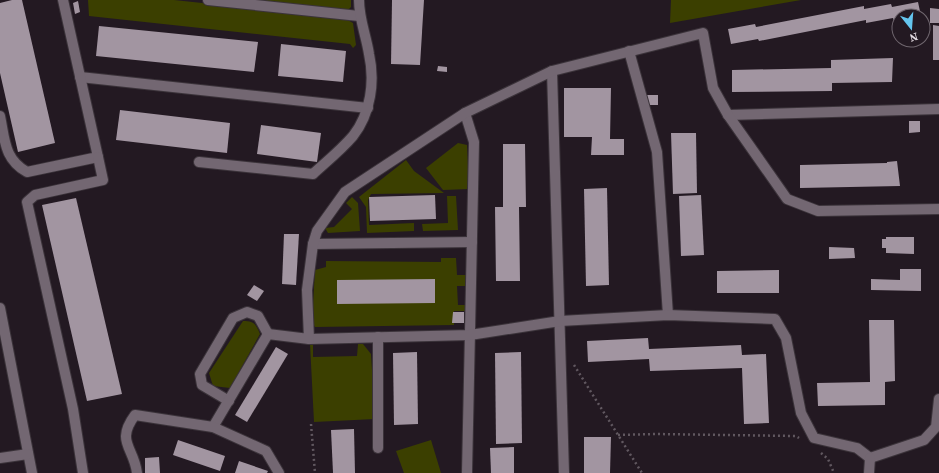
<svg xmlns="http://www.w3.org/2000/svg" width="939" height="473" font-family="'Source Serif 4',serif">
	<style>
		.green { fill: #3b3f00 }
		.building { fill: #a295a1 }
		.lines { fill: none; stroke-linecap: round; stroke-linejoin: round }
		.minor-casing { stroke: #3b333a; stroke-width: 12 }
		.path { stroke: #615860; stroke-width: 2.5; stroke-dasharray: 2 3; stroke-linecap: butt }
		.minor { stroke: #736772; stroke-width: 10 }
	</style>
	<rect width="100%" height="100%" fill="#231922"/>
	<g class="green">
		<path d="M88,0h86l170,18 9,5 3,22 -3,3 -3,-4 -261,-28z"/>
		<path d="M257,0h94v7l-4,4z"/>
		<path d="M671,0h130l-131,23z"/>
		<path d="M458,143l9,2 2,44 -26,1 -17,-22z"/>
		<path d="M406,160l8,11 30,22 -73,1 -3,6 1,25 45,-2v8l-47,2 -1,-26 -7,-10z"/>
		<path d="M447,196h9l2,34 -35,1 -1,-7 26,-1z"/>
		<path d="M352,197l6,6 2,28 -32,2 -3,-5 9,-1 18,-18 -6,-6z"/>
		<path d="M441,258h15l1,17h10l1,11h-11l1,19h7v6h-11v14l-139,2 -3,-5 3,-52 11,-3v-6l115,1z"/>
		<path d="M243,321c11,0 13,3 17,13l-30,54 -17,-2 -4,-13z"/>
		<path d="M310,344l3,1v12l44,-1 1,-12h5l8,10 4,65 -61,3z"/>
		<path d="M431,440l10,33h-37l-8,-22z"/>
	</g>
	<g class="building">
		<path d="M12,0h10l33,143 -37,9 -18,-79v-70z"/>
		<path d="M392,0h32l-4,65 -29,-1z"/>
		<path d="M78,1l2,11 -5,2 -2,-11z"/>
		<path d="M918,2l3,14h-22v4l-5,1 -1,-3 -27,5v-3l-107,21 -1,-2 -27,5 -3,-15 27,-5 1,3 108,-21v3l27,-5 1,3z"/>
		<path d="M930,8l9,1v14h-9z"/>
		<path d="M933,25l6,1v34h-6z"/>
		<path d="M99,26l159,16 -4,30 -158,-16z"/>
		<path d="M281,44l65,7 -3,31 -65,-6z"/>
		<path d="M893,58l-1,24 -60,1v8l-100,1v-22l99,-2v-8z"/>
		<path d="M438,66l9,1v5l-10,-1z"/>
		<path d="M564,88h47l-1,51h14v16h-33l1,-18h-28z"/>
		<rect x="647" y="95" width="11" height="10"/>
		<path d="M120,110l110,13 -3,30 -111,-13z"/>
		<path d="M909,121h11v11l-11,1z"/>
		<path d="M261,125l60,8 -4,29 -60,-8z"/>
		<path d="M671,133h25l1,60 -24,1z"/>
		<path d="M503,144h22l1,63h-7l1,74h-24l-1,-74h8z"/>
		<path d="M897,161l3,25 -100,2v-23l87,-2v-1z"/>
		<path d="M607,188l2,97 -23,1 -2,-97z"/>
		<path d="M435,195l1,24 -66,2 -1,-24z"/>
		<path d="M701,195l3,60 -23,1 -2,-60z"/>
		<path d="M76,198l46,196 -35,7 -45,-196z"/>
		<path d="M284,234h15l-3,51 -14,-1z"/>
		<path d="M886,237h28v17l-28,-1v-5h-4v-9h4z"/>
		<path d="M829,247l25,1 1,10 -26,1z"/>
		<path d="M900,269h21v22l-50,-1v-11l29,1z"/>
		<path d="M779,270v23h-62v-22z"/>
		<path d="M435,279v24l-98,1v-24z"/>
		<path d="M254,285l10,6 -7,10 -10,-6z"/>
		<path d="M453,312h11v11h-12z"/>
		<path d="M869,320h25l1,61 -10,1v23l-67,1 -1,-23 53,-1z"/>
		<path d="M648,338l1,11 92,-4 1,10 24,-1 3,69 -25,1 -2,-56 -92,3 -1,-12 -61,3 -1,-21z"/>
		<path d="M276,347l12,7 -41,68 -12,-7z"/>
		<path d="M417,352l1,72 -24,1 -1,-72z"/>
		<path d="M521,352l1,91 -26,1 -1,-91z"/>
		<path d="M354,429l1,44h-22l-2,-43z"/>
		<path d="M584,437h27l-1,36h-26z"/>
		<path d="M178,440l47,16 -5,15 -47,-16z"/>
		<path d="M514,447v26h-23l-1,-25z"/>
		<path d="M159,457l1,16h-15v-15z"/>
		<path d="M239,461l29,10 -1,2h-32z"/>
	</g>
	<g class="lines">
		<g class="minor-casing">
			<g id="minor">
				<path d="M208,0l151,16"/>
				<path d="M629,51l28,101 11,163"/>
				<path d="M552,71l12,402"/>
				<path d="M80,77l288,31"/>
				<path d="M465,113l9,29 -7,331"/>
				<path d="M728,115l211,-6"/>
				<path d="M0,116c5,24 4,43 27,56l71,-15 -35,-157"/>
				<path d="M199,162l114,12c13,-12 28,-24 40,-38 18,-23 22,-55 16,-82 -3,-19 -10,-35 -10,-54"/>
				<path d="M313,244l159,-2"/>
				<path d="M0,308l32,165"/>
				<path d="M378,337v111"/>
				<path d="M309,339l161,-4 90,-14 108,-6 107,4 11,19 15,75 13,25 43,10 13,10"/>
				<path d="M229,401l-27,-16 -2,-11 33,-56 14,-6 11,4 10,18"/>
				<path d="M213,427l55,-93 41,5 -2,-49 6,-46 4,-13 28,-39 120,-79 87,-42 151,-38 10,55 15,27 59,84 31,12 121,-2"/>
				<path d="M0,458l28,-4"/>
				<path d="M870,458l54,-18 12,-13 3,-28"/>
				<path d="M83,473l-10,-64 -46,-207 8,-7 68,-15 -5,-23"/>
				<path d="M137,473c-3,-26 -22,-31 -2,-58l78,12 53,24 13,22"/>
				<path d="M869,473l1,-15"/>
			</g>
		</g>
		<g class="path">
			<path d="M574,365l68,108"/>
			<path d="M311,424l4,49"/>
			<path d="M618,435l37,-1 141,2 3,2"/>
			<path d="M821,453l7,6 6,14"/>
		</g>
		<use href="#minor" class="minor"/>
	</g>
	<g transform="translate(911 28) rotate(163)"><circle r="19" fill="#231922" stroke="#6f666e"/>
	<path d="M0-3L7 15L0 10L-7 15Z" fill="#64c5ee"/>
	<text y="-6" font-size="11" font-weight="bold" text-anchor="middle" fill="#e1d9e0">N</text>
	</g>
</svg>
